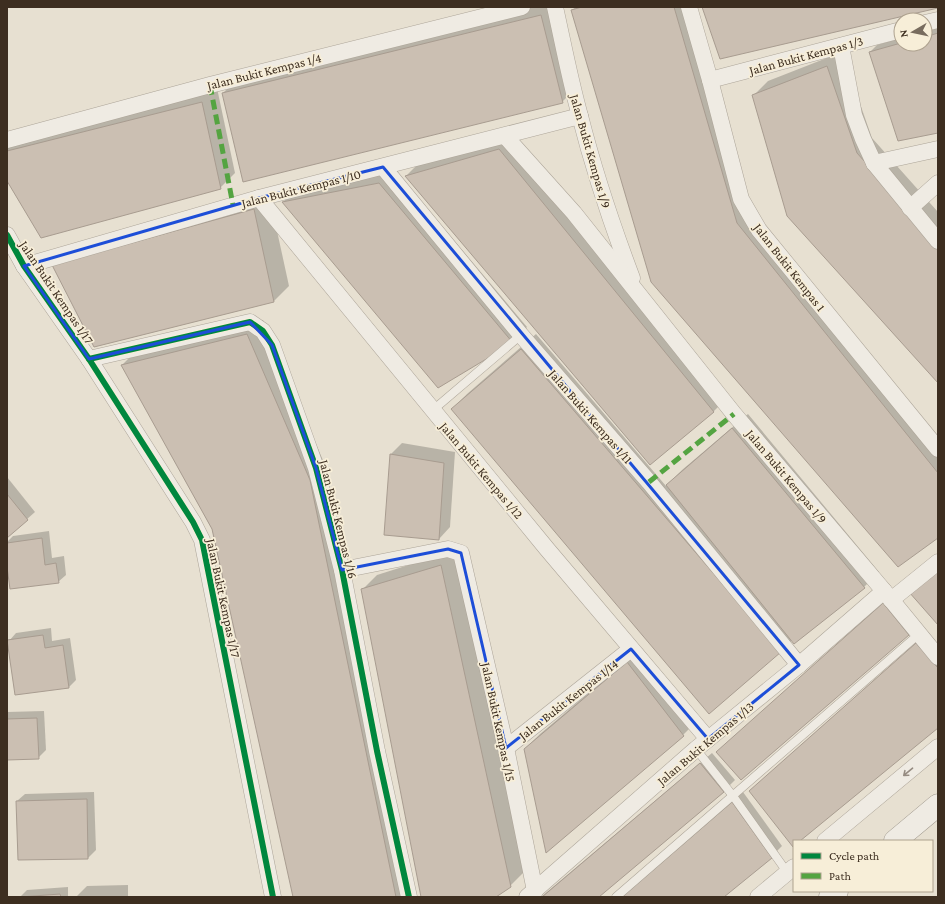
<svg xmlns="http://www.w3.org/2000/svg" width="945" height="904" font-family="'Crimson Pro',serif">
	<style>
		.shadow { fill: #0003 }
		.building { fill: #cbbfb2; stroke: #a89c90 }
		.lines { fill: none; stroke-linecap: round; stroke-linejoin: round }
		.lane-casing { stroke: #ada599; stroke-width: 9 }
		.street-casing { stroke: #ada599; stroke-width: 17 }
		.secondary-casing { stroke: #9c958a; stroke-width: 23 }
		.lane { stroke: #efebe3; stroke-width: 8 }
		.street { stroke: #efebe3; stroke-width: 16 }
		.secondary { stroke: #efebe3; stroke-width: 22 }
		.quiet { stroke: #54a441; stroke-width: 5; stroke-dasharray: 10 5; stroke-linecap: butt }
		.cycleway-casing { stroke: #f7eed8; stroke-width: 8 }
		.cycleway { stroke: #00873e; stroke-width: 6 }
		.oneway { stroke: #968c82 }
		.marked { fill: none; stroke: #1d4ed8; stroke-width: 3; stroke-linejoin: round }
		.labels { text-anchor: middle; stroke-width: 3.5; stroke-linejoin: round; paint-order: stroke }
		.street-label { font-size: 13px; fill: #3d2e20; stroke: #f7eed8 }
	</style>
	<rect width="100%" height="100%" fill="#e7e0d1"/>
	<g class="shadow">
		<path d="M529,7h28l20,80 -15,15 -339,-9 15,-15z"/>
		<path d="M576,7h118l57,200 187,232v97l-366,-526z"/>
		<path d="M938,28v104l-68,-80 7,-7 24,-7v6h24v-12z"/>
		<path d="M842,52l30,86 66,74v170l-185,-286 15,-15z"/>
		<path d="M217,88l18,85 -15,15 -213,-9v-38z"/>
		<path d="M514,134l215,262 -15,15 -64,53 -244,-288 15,-15z"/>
		<path d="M394,169l133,158 -15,15 -229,-140 15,-15z"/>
		<path d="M269,194l20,92 -15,15 -221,-36z"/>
		<path d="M263,320l62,145 88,432h-118l-83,-368 -90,-164 15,-15z"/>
		<path d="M536,334l130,152 16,-16 66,-56 131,158 -15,15 -72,53 -12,12 -328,-243 15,-15z"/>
		<path d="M402,443l53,9 -5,75 -11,12 -49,-84z"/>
		<path d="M7,477l28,35 -28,25z"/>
		<path d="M49,531l3,27 12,-2 2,19 -8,7 -51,-23v-17l6,-6z"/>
		<path d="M456,550l69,321 -15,15 -16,11h-72l-60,-307 15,-15z"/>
		<path d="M895,592l14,42 -168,145 -24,-27z"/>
		<path d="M51,628l1,13 18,-3 6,42 -7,7 -60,-46 7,-8z"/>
		<path d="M928,632l10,12v83l-139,114h-5v4l-44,-54z"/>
		<path d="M642,648l56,72 -15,15 -158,14 15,-15z"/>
		<path d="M44,711l2,39 -8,8 -31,1v-47z"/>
		<path d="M712,753l23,27 -11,11 -127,106h-56z"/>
		<path d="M94,792l2,58 -8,8 -69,1 -2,-58 8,-7z"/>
		<path d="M743,792l39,54 -11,11 -48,40h-102z"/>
		<path d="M128,885v12h-52l11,-11z"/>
		<path d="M68,887v10h-48l7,-7z"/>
	</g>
	<g class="building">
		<path d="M582,7h92l63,216 201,250v65l-40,29 -247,-285 -80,-272z"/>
		<path d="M702,7h236v1l-218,51z"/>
		<path d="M541,15l22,88 -320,79 -21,-89z"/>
		<path d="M938,33v100l-40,8 -29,-89 32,-9 24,1v-7z"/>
		<path d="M827,66l30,87 81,91v139l-151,-167 -35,-121z"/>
		<path d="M202,102l19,87 -180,49 -34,-57v-30z"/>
		<path d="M499,149l215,263 -64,53 -245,-289z"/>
		<path d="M379,183l134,160 -75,45 -156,-186z"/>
		<path d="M254,209l20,93 -180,45 -42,-82z"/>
		<path d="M247,334l63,146 86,417h-103l-81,-368 -91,-164z"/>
		<path d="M521,349l260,303 -72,62 -258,-305z"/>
		<path d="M732,428l133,160 -71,56 -128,-159z"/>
		<path d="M390,454l54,9 -5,77 -55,-5z"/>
		<path d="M7,494l21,26 -21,18z"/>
		<path d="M42,538l3,27 11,-2 3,20 -49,6 -3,-22v-24z"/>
		<path d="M441,565l70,322 -15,10h-75l-60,-308z"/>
		<path d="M938,569v56l-29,-33z"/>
		<path d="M883,603l26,32 -168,145 -25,-28z"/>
		<path d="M43,635l2,13 18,-3 6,43 -54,7 -8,-55z"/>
		<path d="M916,643l22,25v60l-138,113h-6l-1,6 -44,-56z"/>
		<path d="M627,662l57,74 -138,117 -22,-104z"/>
		<path d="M37,718l2,41 -32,1v-41z"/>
		<path d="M700,763l24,29 -125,105h-57z"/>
		<path d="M87,799l1,60 -70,1 -2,-59z"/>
		<path d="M732,802l40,56 -48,39h-102z"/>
		<path d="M60,894l1,3h-41z"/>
	</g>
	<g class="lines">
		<g class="lane-casing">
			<g id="lane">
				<path d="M433,410l88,-75"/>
				<path d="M696,749l37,47 54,76"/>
				<path d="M616,897l303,-263"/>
			</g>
		</g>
		<g class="street-casing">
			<g id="street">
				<path d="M555,7c8,36 15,73 25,109 14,55 32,109 52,162"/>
				<path d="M689,7l21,73 31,119 18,31 179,219"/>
				<path d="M925,23l13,-3"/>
				<path d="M841,46l13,69 9,24 11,24 64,78"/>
				<path d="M710,80l191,-50"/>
				<path d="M505,136l69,77 160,201 150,177 54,66"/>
				<path d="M7,140l203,-55 312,-78"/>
				<path d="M874,163l64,-14"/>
				<path d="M383,167l138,168 128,147 150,183"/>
				<path d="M259,198l288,351 161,190"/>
				<path d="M910,208l28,-25"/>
				<path d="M7,235l17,31 65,93 104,163 9,18 71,357"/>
				<path d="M24,266l235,-68 321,-82"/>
				<path d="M89,359l161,-37 13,9 9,14 44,123 26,102 35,181 32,146"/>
				<path d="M342,570l106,-21 13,4 45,195 29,143"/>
				<path d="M891,600l47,-38"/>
				<path d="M506,748l125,-99"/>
				<path d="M825,841l113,-94"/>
				<path d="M527,897l169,-148 103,-84 85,-74"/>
				<path d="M758,897l36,-30"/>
			</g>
		</g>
		<g class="secondary-casing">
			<g id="secondary">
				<path d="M895,841l43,-36"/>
				<path d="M830,897l7,-6"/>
			</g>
		</g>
		<use href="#lane" class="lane"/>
		<use href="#street" class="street"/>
		<use href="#secondary" class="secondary"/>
		<g class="quiet">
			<path d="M210,85l23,120"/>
			<path d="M649,482l85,-68"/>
		</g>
		<g class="cycleway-casing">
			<g id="cycleway">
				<path d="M7,235l17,31 65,93 104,163 9,18 71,357"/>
				<path d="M89,359l161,-37 13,9 9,14 44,123 26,102 35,181 32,146"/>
			</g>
		</g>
		<use href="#cycleway" class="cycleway"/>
	</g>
	<defs><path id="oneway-shaft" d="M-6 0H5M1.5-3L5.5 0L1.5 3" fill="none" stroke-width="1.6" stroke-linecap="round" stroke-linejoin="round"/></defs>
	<use class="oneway" href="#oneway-shaft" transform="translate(908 772) rotate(140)"/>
	<path class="marked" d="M383,167l416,498 -91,74 -77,-90 -125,99 -45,-195 -13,-4 -106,21 -26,-102 -44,-123 -22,-23 -161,37 -65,-93 235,-68z"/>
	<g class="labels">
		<g class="street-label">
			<text transform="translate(806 55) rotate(-15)" y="5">Jalan Bukit Kempas 1/3</text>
			<text transform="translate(264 71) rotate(-14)" y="5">Jalan Bukit Kempas 1/4</text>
			<text transform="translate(591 151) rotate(74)" y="5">Jalan Bukit Kempas 1/9</text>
			<text transform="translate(301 188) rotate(-14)" y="5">Jalan Bukit Kempas 1/10</text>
			<text transform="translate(790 267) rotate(52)" y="5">Jalan Bukit Kempas 1</text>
			<text transform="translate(57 292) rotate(56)" y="5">Jalan Bukit Kempas 1/17</text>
			<text transform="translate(591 416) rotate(49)" y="5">Jalan Bukit Kempas 1/11</text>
			<text transform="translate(482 470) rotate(50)" y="5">Jalan Bukit Kempas 1/12</text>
			<text transform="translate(787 476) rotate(50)" y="5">Jalan Bukit Kempas 1/9</text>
			<text transform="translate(339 519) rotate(76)" y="5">Jalan Bukit Kempas 1/16</text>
			<text transform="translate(224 598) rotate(78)" y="5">Jalan Bukit Kempas 1/17</text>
			<text transform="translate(568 699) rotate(-38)" y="5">Jalan Bukit Kempas 1/14</text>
			<text transform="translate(499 722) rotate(78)" y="5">Jalan Bukit Kempas 1/15</text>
			<text transform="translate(705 743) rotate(-40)" y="5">Jalan Bukit Kempas 1/13</text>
		</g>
	</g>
	<rect width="945" height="904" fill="none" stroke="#3d2e20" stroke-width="16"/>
	<rect x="793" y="840" width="140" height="52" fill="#f7eed8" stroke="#ada18e"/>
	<rect x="801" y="853" width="20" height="6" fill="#00873e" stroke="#ada18e"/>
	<text x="829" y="860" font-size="12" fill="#3d2e20">Cycle path</text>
	<rect x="801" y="873" width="20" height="6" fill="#54a441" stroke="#ada18e"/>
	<text x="829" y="880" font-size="12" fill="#3d2e20">Path</text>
	<g transform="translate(913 32) rotate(261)"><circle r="19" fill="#f7eed8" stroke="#ada18e"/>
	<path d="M0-3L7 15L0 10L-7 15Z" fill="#786c5e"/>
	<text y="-6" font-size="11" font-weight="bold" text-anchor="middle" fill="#3d2e20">N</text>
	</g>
</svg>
